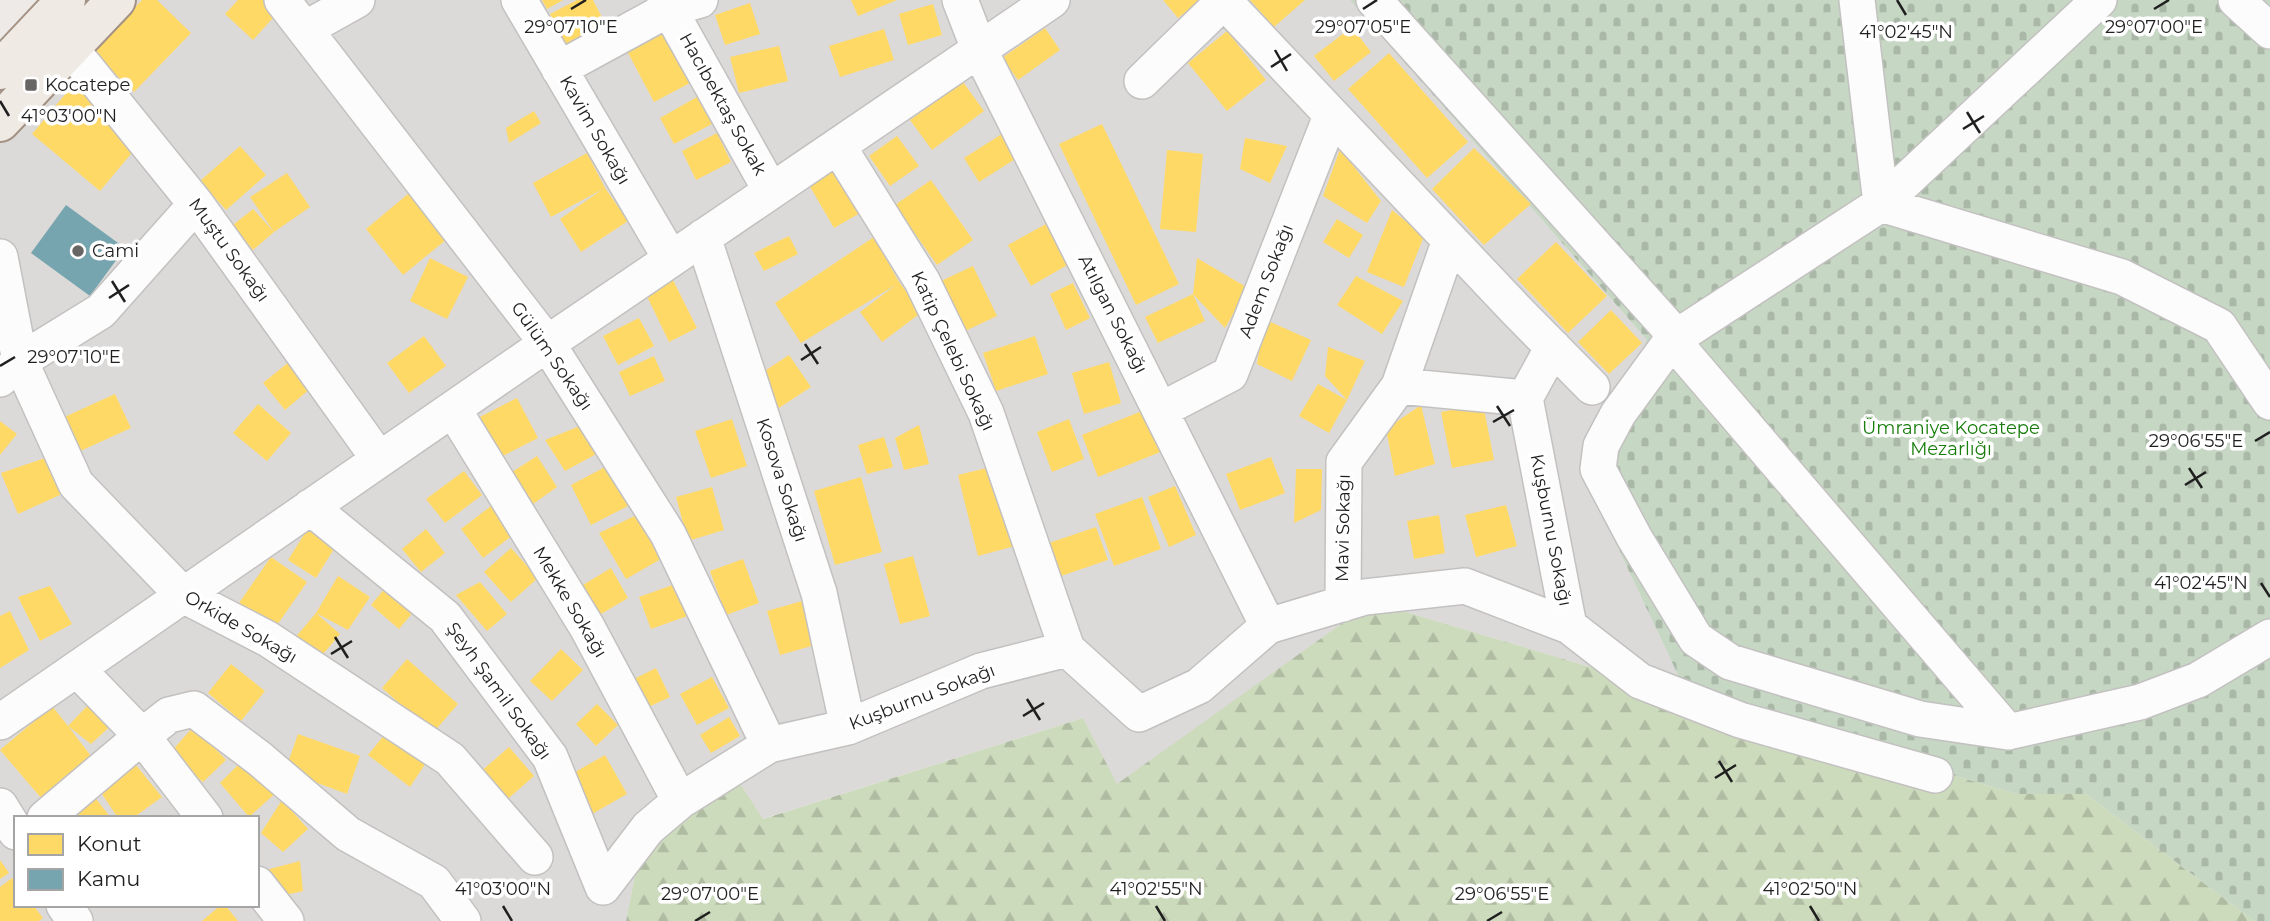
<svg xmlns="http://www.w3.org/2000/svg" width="2270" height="921" viewBox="0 0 2270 921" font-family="Montserrat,sans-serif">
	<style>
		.residential { fill: #dcdad9; fill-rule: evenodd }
		.forest { fill: url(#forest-firs) }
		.cemetery { fill: url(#cemetery-stones) }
		.homes { fill: #ffd966 }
		.public { fill: #76a5af }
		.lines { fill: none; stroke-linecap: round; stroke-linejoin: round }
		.minor-casing { stroke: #c3c1c0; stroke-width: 38 }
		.major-casing { stroke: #a49384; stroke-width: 42 }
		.minor { stroke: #fcfcfc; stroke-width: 35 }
		.major { stroke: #f0eae5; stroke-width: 38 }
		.ticks { fill: none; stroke: #1f1f1f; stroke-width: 2.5 }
		.poi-dot { fill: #676665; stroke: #fff; stroke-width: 2.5 }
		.labels { text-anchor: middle; stroke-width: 7; stroke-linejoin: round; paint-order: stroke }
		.poi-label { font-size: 18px; fill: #1f1f1f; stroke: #fff; text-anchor: start }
		.street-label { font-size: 18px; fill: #1f1f1f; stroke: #fff }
		.park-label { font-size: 18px; fill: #177e0c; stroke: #fff }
		.ticks-label { font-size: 18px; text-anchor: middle; fill: #1f1f1f; stroke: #fff; stroke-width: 7; stroke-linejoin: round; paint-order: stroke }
	</style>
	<defs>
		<pattern id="forest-firs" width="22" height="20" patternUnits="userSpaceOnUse" patternTransform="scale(1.75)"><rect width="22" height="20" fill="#cddbbd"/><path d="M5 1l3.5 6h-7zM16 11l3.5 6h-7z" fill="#b0bca2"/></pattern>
		<pattern id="cemetery-stones" width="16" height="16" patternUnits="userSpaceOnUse" patternTransform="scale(1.75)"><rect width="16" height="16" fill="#c6d7c4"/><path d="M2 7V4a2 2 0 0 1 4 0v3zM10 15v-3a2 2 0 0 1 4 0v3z" fill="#aab8a8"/></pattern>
	</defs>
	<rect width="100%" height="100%" fill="#edeae8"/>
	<!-- residential -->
	<path class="residential" d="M132,0H1350L1647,340L1583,474L1688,696L1372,602L1117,785L1083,718L762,819L733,772L637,865L626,921H0V141ZM16,818H257V905H16Z"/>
	<!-- forest -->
	<path class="forest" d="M1372,602L2017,794H2086L2254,921H626L637,865L732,771L763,819L1083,718L1117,784Z"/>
	<!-- cemetery -->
	<path class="cemetery" d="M1350,0H2270V921H2254L2086,794H2017L1688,696L1583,474L1647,340Z"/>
	<!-- homes -->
	<path class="homes" d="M142,0H157L191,33L134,92L92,52Z
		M238,0H269L280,10L253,40L225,14Z
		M542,0H563L547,9Z
		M577,0H593L608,29L568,50L550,14Z
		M851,0H897L858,16Z
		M1163,0H1201L1178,18Z
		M1250,0H1305L1274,27Z
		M750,3L760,34L725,45L715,15Z
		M933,4L942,35L908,45L899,14Z
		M1352,27L1371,52L1334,81L1314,56Z
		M1045,28L1060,50L1018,80L1002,58Z
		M884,29L894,60L840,77L829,46Z
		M662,30L690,83L654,102L626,49Z
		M1227,31L1266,80L1227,111L1188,63Z
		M779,46L788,81L739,93L730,57Z
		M1389,53L1468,142L1427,178L1348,89Z
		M963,82L984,111L932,150L910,120Z
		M73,85L141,142L100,191L32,134Z
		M697,97L712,124L674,144L660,118Z
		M534,111L541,123L509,143L506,128Z
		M1102,124L1179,284L1136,305L1059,144Z
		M1005,132L1020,156L979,182L964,158Z
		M717,133L731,162L696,180L682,151Z
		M897,136L919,166L890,186L869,156Z
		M1245,138L1287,146L1270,183L1240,169Z
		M240,146L266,175L226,210L200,181Z
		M1474,148L1531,204L1484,245L1432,189Z
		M1340,149L1381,201L1367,223L1323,196Z
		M1167,150L1203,154L1196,232L1160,229Z
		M587,153L605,188L628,221L581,252L560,219L603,189L551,217L533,183Z
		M835,170L860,213L834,228L809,185Z
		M287,173L310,207L274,232L250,197Z
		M931,180L973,240L937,265L895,205Z
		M414,189L452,235L403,275L366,229Z
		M253,209L274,232L253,250L233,225Z
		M1392,210L1424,236L1404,287L1367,272Z
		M1337,219L1363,235L1349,258L1323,242Z
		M1046,224L1069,264L1031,286L1008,245Z
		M789,236L798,254L764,271L754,253Z
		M874,237L899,282L922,312L882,342L860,312L897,284L801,343L775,303Z
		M1556,242L1607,296L1568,333L1517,279Z
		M430,258L468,277L447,319L410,301Z
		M1197,258L1248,288L1225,328L1193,294Z
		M973,266L997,316L963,332L939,282Z
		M671,276L697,328L669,342L644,290Z
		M1356,276L1403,301L1382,334L1337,305Z
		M1073,283L1090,318L1066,330L1050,294Z
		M1193,294L1205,321L1158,343L1145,317Z
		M1611,310L1642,343L1609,374L1578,342Z
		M639,318L654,346L618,365L603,336Z
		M1264,319L1311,340L1292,381L1257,364Z
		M424,336L446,366L409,393L387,363Z
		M1035,336L1048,374L996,391L983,353Z
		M1328,347L1365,361L1347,400L1325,376Z
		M789,355L811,387L779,408L757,376Z
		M654,356L665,381L630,396L619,372Z
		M289,362L311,388L285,410L263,383Z
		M1109,362L1121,403L1084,414L1072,373Z
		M1318,384L1347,400L1329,433L1299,416Z
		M115,394L131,428L76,453L60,419Z
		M517,398L538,438L497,459L476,419Z
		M258,404L291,433L267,461L233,433Z
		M1483,404L1494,460L1452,468L1441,412Z
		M1421,405L1435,464L1395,476L1386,429Z
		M1147,409L1163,451L1098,477L1082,435Z
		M732,419L747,466L711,478L695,431Z
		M1069,419L1084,459L1052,472L1037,432Z
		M0,421L17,434L0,455Z
		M585,424L600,452L565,471L545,440Z
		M919,425L929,464L904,470L895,438Z
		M884,437L893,467L867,474L858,445Z
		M537,456L557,487L533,504L512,472Z
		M48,457L62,494L18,514L1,473Z
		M1271,457L1285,493L1240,510L1226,474Z
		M607,466L628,506L591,525L571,485Z
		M995,466L1015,546L978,556L958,475Z
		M1296,469H1322L1321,510L1294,523Z
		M464,471L482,495L445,523L426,499Z
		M861,477L882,552L835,565L814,491Z
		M1175,486L1196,535L1169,547L1148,497Z
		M712,487L724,530L688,541L676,497Z
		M1142,497L1161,549L1114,566L1095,514Z
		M495,503L517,532L483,558L461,529Z
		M1506,505L1517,546L1476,557L1465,515Z
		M641,513L668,555L626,579L599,533Z
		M1439,515L1445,553L1414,559L1407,521Z
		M312,522L340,539L316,578L288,560Z
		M1096,527L1108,560L1061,576L1049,543Z
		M426,529L445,553L421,572L402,549Z
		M511,548L538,578L511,602L484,572Z
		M913,556L930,616L900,624L884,564Z
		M271,557L307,582L273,631L237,606Z
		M743,559L759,603L726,615L710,571Z
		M611,568L628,598L591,620L573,591Z
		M338,576L370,597L348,630L316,613L340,634L319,659L294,639L316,613Z
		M480,582L507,614L487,631L456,595Z
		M681,582L693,614L651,629L639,597Z
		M50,586L72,624L40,641L18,597Z
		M387,586L415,610L399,629L371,605Z
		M802,601L815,645L780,655L767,611Z
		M10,611L29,650L0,668V616Z
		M561,649L583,670L552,701L530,681Z
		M407,659L458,704L433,733L382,688Z
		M231,664L265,691L241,721L208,693Z
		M656,668L670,697L642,710L628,682Z
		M712,677L729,708L697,725L680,694Z
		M92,701L116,721L91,744L68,726L91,756L42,799L0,750L52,706L68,726Z
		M597,704L618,725L596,746L576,724Z
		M729,717L740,736L711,753L700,735Z
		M194,726L226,760L203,782L169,754Z
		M390,728L429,758L410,787L368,755Z
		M298,734L360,756L347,794L285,771Z
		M509,747L534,776L503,803L478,774Z
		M605,755L627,794L592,814L570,775Z
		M131,759L162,797L133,818H118L98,788Z
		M244,759L278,791L249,817L220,783Z
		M93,795L111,818H65Z
		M282,800L308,829L283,852L261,833Z
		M0,860L9,873L0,879Z
		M300,861L303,891L277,897L266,870Z
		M12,878L16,883V905H33L43,918L39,921H0V887Z
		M221,905H225L238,921H202Z"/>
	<!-- public -->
	<path class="public" d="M66,205L125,248L90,296L31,253Z"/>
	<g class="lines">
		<defs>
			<path id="minor" d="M282,0L547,343L668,534L769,745
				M519,0L671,259
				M700,0L669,9L771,191
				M960,0L979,49L1268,626
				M1223,0L1517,311L1592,387
				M1374,0L1668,327L1672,340L1618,414L1601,446L1598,469L1634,537L1696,639L1730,662L1920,719L2008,732L2140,702L2198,680L2270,637
				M1857,0L1881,204L2122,277L2219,326L2270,402
				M2236,0L2270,31
				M305,29L357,0
				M70,48L196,204L379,459
				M559,69L669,9L665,0
				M1142,81L1224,1
				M838,146L922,281L986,413L1067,649
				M703,237L819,593L848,727
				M1450,240L1399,386L1525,398
				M0,257L20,361L76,484L183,595L268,639L450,759L535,857
				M0,379L20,361L101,311L196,204
				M453,409L587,627L680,801
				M1161,410L1230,374L1331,116
				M310,507L445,617L550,757L603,887
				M1343,604L1344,462L1399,386
				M1569,626L1640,681L1740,720L1935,775
				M77,669L142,736L169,715L194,709L260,759L348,834L434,882L463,921
				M0,722L564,332L1052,0
				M2008,732L1672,340L1881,204L2099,0
				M0,806L16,832
				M45,818L142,736L205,818
				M257,884L286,921
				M603,887L648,828L680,801L769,745L848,727L981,671L1067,649L1139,714L1199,686L1268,626L1365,597L1465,586L1569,626L1525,398L1553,347
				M64,905L75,921"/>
			<path id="major" d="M0,70L66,0
				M0,122L116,0"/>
		</defs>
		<!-- minor casing -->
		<use href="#minor" class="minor-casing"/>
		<!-- major casing -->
		<use href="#major" class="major-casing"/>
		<!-- minor -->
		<use href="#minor" class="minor"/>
		<!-- major -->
		<use href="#major" class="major"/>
	</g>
	<!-- ticks -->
	<path class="ticks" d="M1897,0L1906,15M571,9L586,0M1363,9L1377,0M2154,9L2169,0M1275,50L1287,71M1271,67L1291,54M0,101L9,116M1967,112L1980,133M1963,129L1984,116M112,281L125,302M109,298L129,285M805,344L818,364M801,360L821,347M0,366L15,357M1497,406L1510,426M1493,422L1514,410M2255,441L2270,432M2189,468L2202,488M2185,485L2206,472M2261,583L2270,597M335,637L348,658M331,654L352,641M1027,699L1040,720M1023,716L1044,703M1719,761L1732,782M1715,778L1736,765M503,906L512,921M1156,906L1165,921M1810,906L1819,921M695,921L710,912M1487,921L1502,912"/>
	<!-- markers -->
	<g class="poi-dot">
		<rect x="24" y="78" width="14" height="14" rx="3.5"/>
		<circle cx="78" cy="251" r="7"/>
	</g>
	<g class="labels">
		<!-- poi labels -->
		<g class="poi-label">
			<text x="45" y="91">Kocatepe</text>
			<text x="92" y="257">Cami</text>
		</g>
		<!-- street labels -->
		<g class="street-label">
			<text transform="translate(723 104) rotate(61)" y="6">Hacıbektaş Sokak</text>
			<text transform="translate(595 130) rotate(60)" y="6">Kavim Sokağı</text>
			<text transform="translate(229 250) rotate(54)" y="6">Muştu Sokağı</text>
			<text transform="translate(1266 281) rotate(-69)" y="6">Adem Sokağı</text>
			<text transform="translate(1113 314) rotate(63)" y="6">Atılgan Sokağı</text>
			<text transform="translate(953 351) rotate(65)" y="6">Katip Çelebi Sokağı</text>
			<text transform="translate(552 356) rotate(55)" y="6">Gülüm Sokağı</text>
			<text transform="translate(782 480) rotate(72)" y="6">Kosova Sokağı</text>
			<text transform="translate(1343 528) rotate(-89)" y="6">Mavi Sokağı</text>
			<text transform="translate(1551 530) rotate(79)" y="6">Kuşburnu Sokağı</text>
			<text transform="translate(570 602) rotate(59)" y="6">Mekke Sokağı</text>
			<text transform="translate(241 627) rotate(30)" y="6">Orkide Sokağı</text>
			<text transform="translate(499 691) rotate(54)" y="6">Şeyh Şamil Sokağı</text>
			<text transform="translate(922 697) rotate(-21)" y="6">Kuşburnu Sokağı</text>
		</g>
		<!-- park labels -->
		<g class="park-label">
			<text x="1951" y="434">Ümraniye Kocatepe<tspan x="1951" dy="21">Mezarlığı</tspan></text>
		</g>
	</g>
	<g class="ticks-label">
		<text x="1363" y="33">29°07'05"E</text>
		<text x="571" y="33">29°07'10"E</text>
		<text x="2154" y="33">29°07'00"E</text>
		<text x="1906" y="38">41°02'45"N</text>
		<text x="69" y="122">41°03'00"N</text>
		<text x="74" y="363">29°07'10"E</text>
		<text x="2196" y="447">29°06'55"E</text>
		<text x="2201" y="589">41°02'45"N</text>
		<text x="503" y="895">41°03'00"N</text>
		<text x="1156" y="895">41°02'55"N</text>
		<text x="1810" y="895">41°02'50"N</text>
		<text x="710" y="900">29°07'00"E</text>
		<text x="1502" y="900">29°06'55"E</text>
	</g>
	<!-- legend -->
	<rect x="14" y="816" width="245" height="91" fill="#ffffff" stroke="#a5a5a5" stroke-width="2"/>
	<rect x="28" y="834" width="35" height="21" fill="#ffd966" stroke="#a5a5a5" stroke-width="2"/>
	<text x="77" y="851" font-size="21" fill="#1f1f1f">Konut</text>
	<rect x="28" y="869" width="35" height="21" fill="#76a5af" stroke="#a5a5a5" stroke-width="2"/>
	<text x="77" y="886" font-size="21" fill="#1f1f1f">Kamu</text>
</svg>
